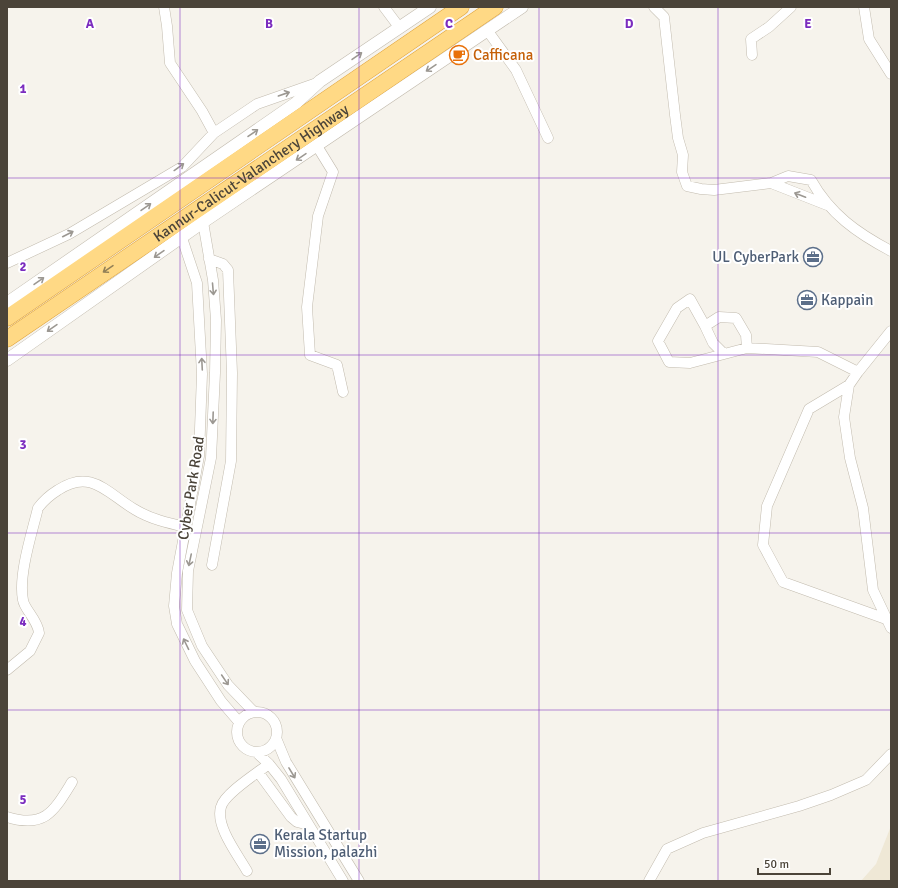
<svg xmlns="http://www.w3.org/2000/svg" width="898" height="888" viewBox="0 0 898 888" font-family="Signika,sans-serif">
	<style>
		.education { fill: #efe8d6 }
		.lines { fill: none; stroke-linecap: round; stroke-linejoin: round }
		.minor-casing { stroke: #c2bbae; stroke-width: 11 }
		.tertiary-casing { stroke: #c2bbae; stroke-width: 13 }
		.trunk-casing { stroke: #e0a43c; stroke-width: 17 }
		.minor { stroke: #fff; stroke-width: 10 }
		.tertiary { stroke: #fff; stroke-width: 12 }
		.trunk { stroke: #ffd985; stroke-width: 16 }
		.oneway { stroke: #9c9892 }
		.oneway2 { stroke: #938057 }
		.grid { fill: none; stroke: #7b2cbf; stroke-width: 1; stroke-opacity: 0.55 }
		.labels { text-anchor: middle; stroke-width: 4; stroke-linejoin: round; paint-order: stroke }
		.food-label { font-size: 15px; fill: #c56008; stroke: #fff; text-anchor: start }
		.street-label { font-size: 15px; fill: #4b4439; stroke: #fff }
		.service-label { font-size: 15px; fill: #4e5e75; stroke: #fff; text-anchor: start }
		.grid-label { font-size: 13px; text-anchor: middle; font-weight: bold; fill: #7b2cbf; stroke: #fff; stroke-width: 4; stroke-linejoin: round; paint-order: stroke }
	</style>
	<rect width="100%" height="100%" fill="#f6f3ec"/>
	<!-- education -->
	<path class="education" d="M891,826V881H861L876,864Z"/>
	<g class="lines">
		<defs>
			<path id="minor" d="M164,7L167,26L170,63L202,111L214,133
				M384,7L399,27
				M654,7L664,17L675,115L678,138L683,155L682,172L687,186L701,189L714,190L771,183L788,176L811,180C830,214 857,233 891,251
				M864,7L869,39L891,74
				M487,30L516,70L548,138
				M752,55L751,39L769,27L791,7
				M317,146L333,172L318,216L307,307L310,355L337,365L343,392
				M771,183L827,205
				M203,222L213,280L216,320L215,373L211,458L188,571L187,610L202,646L228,685L253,711
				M182,238L197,283L202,374L199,456L177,573L174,606L177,624L195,661L221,701L239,722
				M209,259L223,264L228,270L232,373L231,461L212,565
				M7,263L69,234L182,167L214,133L257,104L317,83
				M705,326L690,299L677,308L658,341L669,362L690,363L747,348L818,352L858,372L891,331
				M723,353L713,343L705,326L719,317L736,318L746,335L747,348
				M858,372L849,385L844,417L850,458L863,508L873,590L891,628
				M849,385L809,409L767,506L763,545L783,582L886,619
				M7,670L30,651L39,633C38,620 24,609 23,600C18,575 32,533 38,508C44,500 50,495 58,490C91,468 107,493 134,509C150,519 168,523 186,527
				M237 732a20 20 0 1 1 40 0a20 20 0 1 1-40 0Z
				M276,738L286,762L359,881
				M256,752L269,764L281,779L343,881
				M258,772L291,817L297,822L309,825
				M7,817C45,829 54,811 72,782
				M247,871C238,855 215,826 221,807C224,794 257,773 269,764
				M649,881L667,849L703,833L799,806L831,795L866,780L891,754"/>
			<path id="tertiary" d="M7,303L296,103L320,81L430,7
				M7,360L203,222L522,7"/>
			<g id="trunk">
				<path d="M7,318L461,7"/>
				<path id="s1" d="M7,339L495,7"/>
			</g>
		</defs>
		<!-- minor casing -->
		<use href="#minor" class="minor-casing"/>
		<!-- tertiary casing -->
		<use href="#tertiary" class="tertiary-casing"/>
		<!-- trunk casing -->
		<use href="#trunk" class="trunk-casing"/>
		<!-- minor -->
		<use href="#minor" class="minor"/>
		<!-- tertiary -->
		<use href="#tertiary" class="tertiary"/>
		<!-- trunk -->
		<use href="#trunk" class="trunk"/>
	</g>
	<!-- one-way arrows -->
	<defs><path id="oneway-shaft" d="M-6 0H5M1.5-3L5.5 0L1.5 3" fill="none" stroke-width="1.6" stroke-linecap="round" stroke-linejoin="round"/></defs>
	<g class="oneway">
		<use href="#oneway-shaft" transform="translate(357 56) rotate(-35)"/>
		<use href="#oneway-shaft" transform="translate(431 68) rotate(146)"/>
		<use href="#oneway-shaft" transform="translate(284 94) rotate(-19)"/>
		<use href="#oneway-shaft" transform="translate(253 133) rotate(-35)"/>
		<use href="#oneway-shaft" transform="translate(301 157) rotate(146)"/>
		<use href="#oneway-shaft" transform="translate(179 167) rotate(-36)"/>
		<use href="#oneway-shaft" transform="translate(800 195) rotate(-159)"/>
		<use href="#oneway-shaft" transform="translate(146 207) rotate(-35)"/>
		<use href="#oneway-shaft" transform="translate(68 234) rotate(-27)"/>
		<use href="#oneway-shaft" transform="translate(159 254) rotate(145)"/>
		<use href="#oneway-shaft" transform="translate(39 281) rotate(-35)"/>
		<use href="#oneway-shaft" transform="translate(213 289) rotate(85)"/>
		<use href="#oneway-shaft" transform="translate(52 328) rotate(145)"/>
		<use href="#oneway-shaft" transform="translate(202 364) rotate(-93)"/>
		<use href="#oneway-shaft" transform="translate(213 418) rotate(92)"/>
		<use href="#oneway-shaft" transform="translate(190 560) rotate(102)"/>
		<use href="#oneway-shaft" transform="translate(186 644) rotate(-116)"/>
		<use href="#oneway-shaft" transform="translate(225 680) rotate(56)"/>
		<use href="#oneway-shaft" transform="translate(292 773) rotate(59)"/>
	</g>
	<use class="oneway2" href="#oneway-shaft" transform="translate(108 269) rotate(146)"/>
	<!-- grid -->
	<path class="grid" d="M180,7V881M359,7V881M539,7V881M718,7V881M7,178H891M7,355H891M7,533H891M7,710H891"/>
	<!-- icons -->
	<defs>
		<symbol id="cafe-ring" viewBox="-11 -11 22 22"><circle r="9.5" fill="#fff" stroke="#e8710a" stroke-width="1.5"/><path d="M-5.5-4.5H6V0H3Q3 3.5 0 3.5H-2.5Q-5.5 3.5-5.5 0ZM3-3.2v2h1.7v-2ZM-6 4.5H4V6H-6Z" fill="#e8710a"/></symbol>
		<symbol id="office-ring" viewBox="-11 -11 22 22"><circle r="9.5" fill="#fff" stroke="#5c6f8a" stroke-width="1.5"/><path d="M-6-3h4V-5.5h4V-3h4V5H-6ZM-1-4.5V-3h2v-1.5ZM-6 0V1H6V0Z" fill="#5c6f8a"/></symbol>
	</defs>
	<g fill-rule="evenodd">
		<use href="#cafe-ring" x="448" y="44" width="22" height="22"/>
		<use href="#office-ring" x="802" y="246" width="22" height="22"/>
		<use href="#office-ring" x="796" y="289" width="22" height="22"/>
		<use href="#office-ring" x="249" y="833" width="22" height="22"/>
	</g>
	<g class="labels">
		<!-- food labels -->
		<g class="food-label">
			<text x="473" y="60">Cafficana</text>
		</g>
		<!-- street labels -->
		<g class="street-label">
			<text dy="5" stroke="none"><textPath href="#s1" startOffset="295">Kannur-Calicut-Valanchery Highway</textPath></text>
			<text transform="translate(191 488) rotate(-81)" y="5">Cyber Park Road</text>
		</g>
		<!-- service labels -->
		<g class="service-label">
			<text x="799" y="262" text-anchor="end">UL CyberPark</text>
			<text x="821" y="305">Kappain</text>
			<text x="274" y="840">Kerala Startup<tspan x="274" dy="17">Mission, palazhi</tspan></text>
		</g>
	</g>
	<g class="grid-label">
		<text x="90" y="28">A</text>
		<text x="269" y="28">B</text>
		<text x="449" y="28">C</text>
		<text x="629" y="28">D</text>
		<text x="808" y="28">E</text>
		<text x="23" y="93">1</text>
		<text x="23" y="271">2</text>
		<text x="23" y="449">3</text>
		<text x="23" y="626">4</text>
		<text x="23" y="804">5</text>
	</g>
	<!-- border -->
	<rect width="898" height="888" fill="none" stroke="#4b4439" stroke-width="16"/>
	<!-- scale -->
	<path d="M758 868v6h72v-6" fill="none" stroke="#4b4439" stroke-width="2"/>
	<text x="764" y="868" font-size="12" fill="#4b4439" stroke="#ffffff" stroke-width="3" paint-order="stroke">50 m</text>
</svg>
